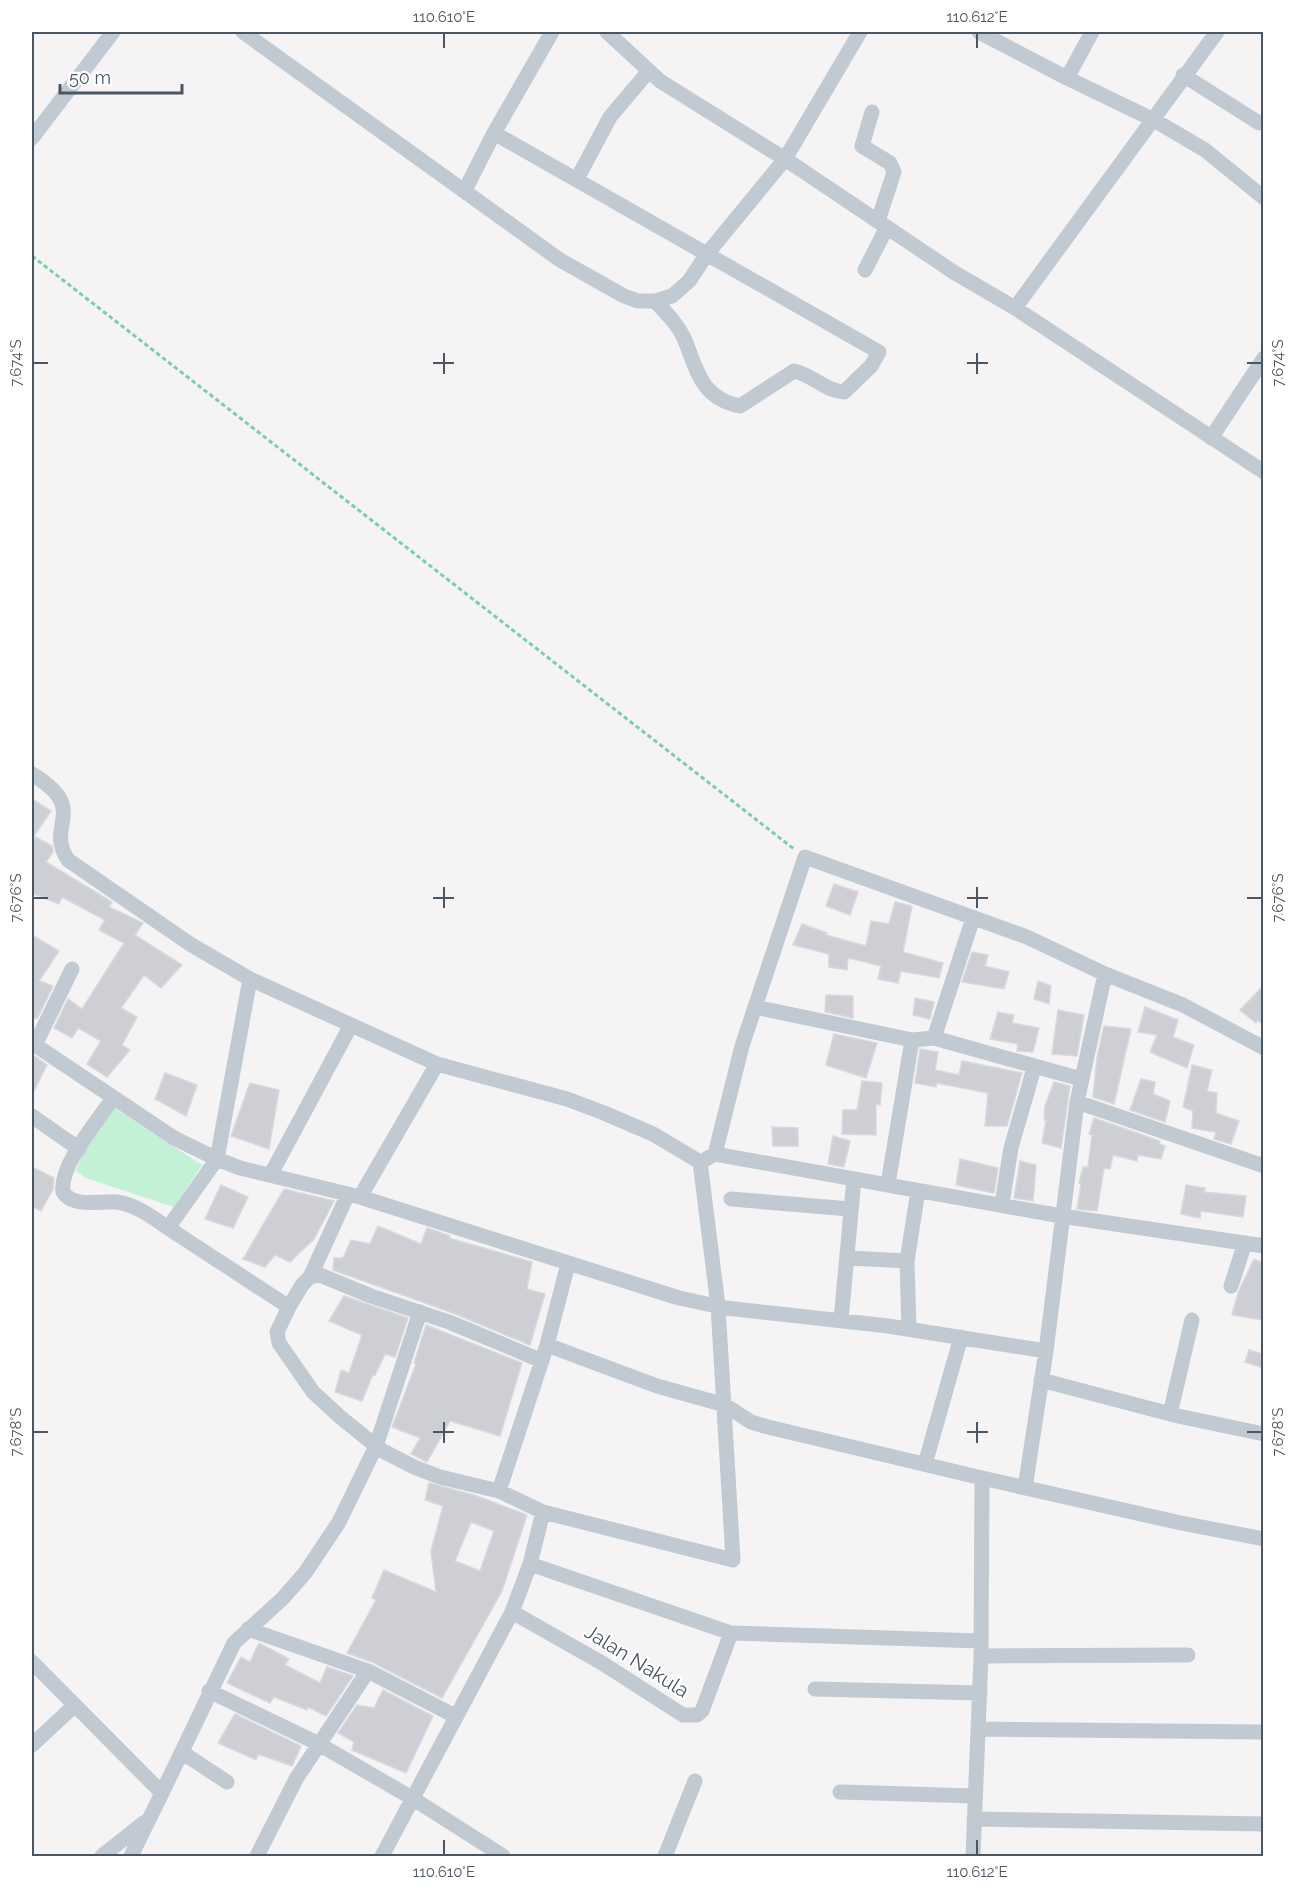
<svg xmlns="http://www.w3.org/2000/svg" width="1295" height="1888" viewBox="0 0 1295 1888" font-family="Raleway,sans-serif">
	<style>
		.green { fill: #c3f1d5 }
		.building { fill: #cdcfd5; stroke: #d7d9de; stroke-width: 1.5; fill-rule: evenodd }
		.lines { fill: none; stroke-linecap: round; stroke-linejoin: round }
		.path { stroke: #7ad0a6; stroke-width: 3; stroke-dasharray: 4.5 3; stroke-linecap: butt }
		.minor { stroke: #c1cad2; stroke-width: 15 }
		.ticks { fill: none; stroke: #4a5661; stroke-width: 2 }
		.labels { text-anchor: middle; stroke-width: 4.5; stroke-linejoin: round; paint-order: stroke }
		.street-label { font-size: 20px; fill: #4a5661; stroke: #fff }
		.neatline { fill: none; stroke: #4a5661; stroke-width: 2 }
		.ticks-label { font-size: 15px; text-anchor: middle; fill: #4a5661 }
	</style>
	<rect width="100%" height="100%" fill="#f5f3f3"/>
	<!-- green -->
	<path class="green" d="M113,1107L202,1165L174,1207L86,1178L76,1171L87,1141Z"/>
	<!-- building -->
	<path class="building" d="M32,799L51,811L32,839Z
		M35,837L52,846L53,852L46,862L112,902L109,907L143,923L135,935L182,965L161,988L144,975L121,1008L137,1017L122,1045L130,1050L107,1077L87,1064L101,1041L78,1028L72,1038L54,1028L68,999L82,1009L124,943L99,930L105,920L62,897L59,904L32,893V845Z
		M834,884L858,892L850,915L826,906Z
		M895,902L912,906L903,952L943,963L939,978L901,971L898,983L878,979L881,966L848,958L847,970L829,967V954L793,945L802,924L827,933L826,935L866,946L871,921L889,924Z
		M32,935L59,951L39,981L53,986L37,1019L32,1017Z
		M972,952L988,955L985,966L1009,972L1004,989L962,982Z
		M1038,981L1051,986L1049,1004L1034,999Z
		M1263,986V1024L1258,1020L1256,1023L1240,1010Z
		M826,995L853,996V1018L825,1012Z
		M915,998L934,1002L930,1019L913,1015Z
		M1145,1007L1178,1020L1173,1037L1194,1045L1187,1068L1150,1052L1157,1035L1138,1032Z
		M1058,1010L1084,1015L1077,1056L1052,1054Z
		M998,1012L1014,1015L1012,1023L1039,1028L1033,1052L1017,1051L1018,1044L990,1039Z
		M1104,1026L1131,1029L1114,1104L1093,1097L1097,1057Z
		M834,1034L877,1043L866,1078L826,1065Z
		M920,1049L938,1052L935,1070L959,1075L962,1061L1022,1073L1007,1126H985L988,1093L937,1083L936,1087L915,1083Z
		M32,1054L47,1065L32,1095Z
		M1192,1065L1212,1070L1207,1091L1217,1093L1216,1113L1239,1121L1231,1144L1214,1139L1216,1132L1192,1128L1193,1111L1183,1107Z
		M165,1073L197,1085L186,1116L155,1099Z
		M1141,1079L1155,1082L1153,1094L1170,1101L1165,1122L1130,1110Z
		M862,1081L882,1083L880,1105L876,1104V1135L842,1134L843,1110H857Z
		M1054,1082L1070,1086L1061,1148L1042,1143L1046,1120H1044L1045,1106Z
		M250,1083L279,1090L269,1149L231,1136Z
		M1094,1118L1160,1141L1159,1144L1165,1146L1161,1159L1138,1155L1137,1161L1113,1155L1110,1169L1104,1168L1097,1211L1077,1209L1081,1184L1079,1183L1083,1167H1088L1092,1135L1089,1134Z
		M772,1127L798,1128V1146H773Z
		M833,1136L850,1141L844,1167L828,1164Z
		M960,1159L998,1168L994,1193L956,1185Z
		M1020,1161L1036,1165L1033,1201L1014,1198Z
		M32,1167L54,1178L53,1189L41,1211L32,1206Z
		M221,1185L248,1197L233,1228L205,1219Z
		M1186,1185L1205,1188L1204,1192L1246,1196L1243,1217L1201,1211L1200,1218L1181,1214Z
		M284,1189L334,1201L314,1239L290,1262L275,1255L265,1267L243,1259Z
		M378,1226L421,1244L427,1228L450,1236L449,1238L532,1262L527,1289L545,1294L530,1345L453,1313L333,1270L334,1258H343L351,1240L370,1244Z
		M1254,1259L1263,1263V1320L1232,1315L1238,1293Z
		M344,1296L408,1318L395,1357L385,1354L375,1375L373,1374L362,1401L335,1392L341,1370L349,1373L362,1335L329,1321Z
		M426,1325L522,1363L500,1436L450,1421L427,1462L411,1454L420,1438L392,1427L416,1364L414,1363Z
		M1249,1350L1263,1354V1368L1245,1362Z
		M429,1483L477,1496L527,1515L502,1591L442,1698L372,1662L347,1653L376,1600L372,1598L384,1570L436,1592L431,1551L443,1506L425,1500ZM471,1522L494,1531L480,1571L455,1561Z
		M259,1643L289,1659L285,1665L320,1683L327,1667L353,1676L326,1716L308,1707L307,1710L274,1697L270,1703L227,1683L241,1657L250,1662Z
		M383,1690L433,1716L406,1773L352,1750L354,1742L338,1733L357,1705L374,1708Z
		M235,1714L301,1746L292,1766L258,1754L256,1760L218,1743Z"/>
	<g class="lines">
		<!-- path -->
		<path class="path" d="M32,256L794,849"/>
		<!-- minor -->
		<path class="minor" d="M243,32L560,260L624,296L638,301H655L672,296L689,281L707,254L785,159L860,32
			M607,32L660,81L785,159L955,273L1015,308L1264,472
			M979,32L1067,78L1154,120L1205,150L1264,198
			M1183,75L1259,123
			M1067,78L1092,32
			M872,112L862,146L890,163L894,172L878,221
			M494,133L879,352L871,366L844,392C825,391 813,375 794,371L740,406C700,398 697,369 684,338C677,323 666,313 655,301
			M32,138L113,32
			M577,179L610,117L648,72
			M465,190L494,133L552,32
			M865,270L887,227
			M1015,308L1217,32
			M1211,438L1264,358
			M32,774C91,810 44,824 68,860L190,944L250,979L437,1064L567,1099L604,1113L653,1134L700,1162
			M250,979L217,1159L168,1228L289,1307L277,1332L279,1343L313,1392L339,1416L381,1450L414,1467L440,1477L499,1491
			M755,1007L912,1040L934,1038L1081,1079
			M934,1038L973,918
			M32,1043L174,1138L217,1159L240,1168L360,1197L679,1298L726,1308L888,1326L1046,1351
			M35,1045L72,969
			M113,1098C98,1121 59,1165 63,1192C74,1209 101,1200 117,1202C137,1205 152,1217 168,1228
			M1077,1102L1264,1166
			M32,1116L79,1149
			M715,1154L742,1046L805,857L1027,937L1105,974L1183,1005L1264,1048
			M706,1159L715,1154L1061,1216L1264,1246
			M271,1174L351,1025
			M888,1184L912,1040
			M360,1197L437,1064
			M731,1199L850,1209
			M1002,1204L1011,1148L1034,1068
			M849,1258L907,1261
			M310,1277L348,1194
			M1231,1286L1245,1243
			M289,1307L302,1285L310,1277L320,1275L371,1296L449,1322L540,1360
			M841,1320L854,1179
			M909,1329L907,1261L918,1191
			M547,1345L657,1386L725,1405L751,1422L768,1427L982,1478L1181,1523L1264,1539
			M1041,1380L1178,1416L1264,1434
			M1170,1414L1192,1320
			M925,1464L961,1337
			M1025,1488L1046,1351L1077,1102L1105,974
			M543,1512L733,1560L718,1306L700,1162
			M512,1612L602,1663L683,1715H697L702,1711L731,1633L530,1564
			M248,1629L368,1671L455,1716
			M731,1633L981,1641
			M981,1656L1188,1655
			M32,1662L162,1793L234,1643L283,1598L305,1573L339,1522L376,1446L420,1312
			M815,1689L980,1693
			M209,1691L317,1743L412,1798L503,1856
			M978,1729L1264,1732
			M32,1745L75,1705
			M183,1753L227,1782
			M840,1792L975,1796
			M974,1819L1264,1824
			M102,1856L145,1822
			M131,1856L162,1793
			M257,1856L296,1779L368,1671
			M382,1856L512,1612L530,1564L543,1512L499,1491L547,1345L568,1264
			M665,1856L695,1781
			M973,1856L981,1656L982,1478"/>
	</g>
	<!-- ticks -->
	<path class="ticks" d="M444,33V48M977,33V48M444,353V374M977,353V374M33,363H48M433,363H454M967,363H988M1247,363H1262M444,887V908M977,887V908M33,898H48M433,898H454M967,898H988M1247,898H1262M444,1422V1443M977,1422V1443M33,1432H48M433,1432H454M967,1432H988M1247,1432H1262M444,1840V1855M977,1840V1855"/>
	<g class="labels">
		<!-- street labels -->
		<g class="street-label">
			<text transform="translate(637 1661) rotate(32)" y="7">Jalan Nakula</text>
		</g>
	</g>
	<!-- border -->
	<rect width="1295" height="1888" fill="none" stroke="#ffffff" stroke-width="66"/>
	<!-- scale -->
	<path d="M60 84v9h122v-9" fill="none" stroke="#4a5661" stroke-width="3"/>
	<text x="69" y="84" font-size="18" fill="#4a5661" stroke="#ffffff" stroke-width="4.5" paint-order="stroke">50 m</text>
	<rect x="33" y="33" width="1229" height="1822" class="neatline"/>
	<g class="ticks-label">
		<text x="444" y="22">110.610°E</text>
		<text x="977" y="22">110.612°E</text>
		<text transform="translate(16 363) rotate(-90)" y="5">7.674°S</text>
		<text transform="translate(1278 363) rotate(-90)" y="5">7.674°S</text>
		<text transform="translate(16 898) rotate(-90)" y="5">7.676°S</text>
		<text transform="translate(1278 898) rotate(-90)" y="5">7.676°S</text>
		<text transform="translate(16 1432) rotate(-90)" y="5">7.678°S</text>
		<text transform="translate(1278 1432) rotate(-90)" y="5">7.678°S</text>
		<text x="444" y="1877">110.610°E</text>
		<text x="977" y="1877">110.612°E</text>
	</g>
</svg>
